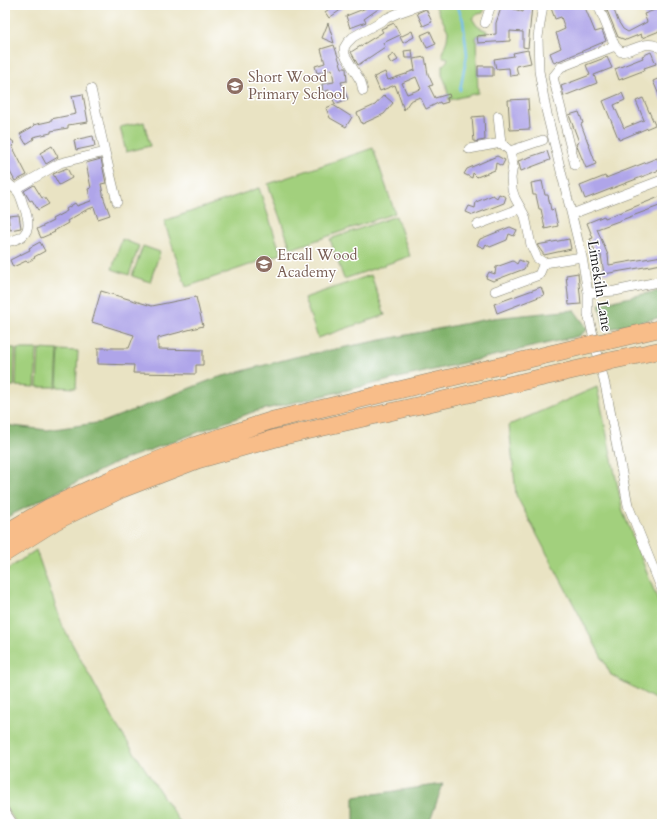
<svg xmlns="http://www.w3.org/2000/svg" width="667" height="829" viewBox="0 0 667 829" font-family="Cardo,serif">
	<style>
		.green { fill: #a2d07d; stroke: #5f764c }
		.forest { fill: #81b26c; stroke: #4e6744 }
		.lines { fill: none; stroke-linecap: round; stroke-linejoin: round }
		.stream { stroke: #72beec; stroke-width: 2.5 }
		.building { fill: #afa5e9; fill-rule: evenodd }
		.minor-casing { stroke: #828070; stroke-width: 10 }
		.motorway-casing { stroke: #828070; stroke-width: 18 }
		.minor { stroke: #fff; stroke-width: 9 }
		.motorway { stroke: #f8bd89; stroke-width: 17 }
		.motorway-bridge-casing { stroke: #828070; stroke-width: 18; stroke-linecap: butt }
		.motorway-bridge { stroke: #f8bd89; stroke-width: 17 }
		.labels { text-anchor: middle; stroke-width: 3; stroke-linejoin: round; paint-order: stroke }
		.education-label { font-size: 15px; fill: #785e54; stroke: #fff; text-anchor: start }
		.street-label { font-size: 15px; fill: #1c1c1c; stroke: #fff }
	</style>
	<rect width="100%" height="100%" fill="#fff"/>
	<filter id="ink" filterUnits="userSpaceOnUse"><feTurbulence type="fractalNoise" baseFrequency=".025" numOctaves="2"/><feDisplacementMap in="SourceGraphic" scale="8" xChannelSelector="R" yChannelSelector="G"/><feConvolveMatrix kernelMatrix="1 2 1 2 8 2 1 2 1" color-interpolation-filters="sRGB"/></filter>
	<filter id="wash" filterUnits="userSpaceOnUse"><feTurbulence type="fractalNoise" baseFrequency=".012" numOctaves="4" result="noise"/><feDisplacementMap in="SourceGraphic" scale="16" xChannelSelector="R" yChannelSelector="G"/><feGaussianBlur stdDeviation="0.9" result="paint"/><feColorMatrix in="noise" values="0 0 0 0 0 0 0 0 0 0 0 0 0 0 0 0 0 1.4 0 .05"/><feComposite in="paint" operator="in"/></filter>
	<g filter="url(#wash)">
		<rect width="100%" height="100%" fill="#e9e3c3"/>
		<!-- green -->
		<path class="green" d="M435,5H486L483,13L478,14L472,18L477,26L487,31V33L476,36L478,93L449,100L446,84L442,75V66L447,61L448,58L443,57L442,53L447,40L448,31Z
			M144,122L150,146L126,152L120,127Z
			M373,148L395,213L291,249L268,184Z
			M259,188L281,254L186,287L164,221Z
			M396,216L410,256L344,279L330,239Z
			M122,239L139,246L129,275L112,269Z
			M143,246L160,252L150,282L132,276Z
			M371,275L385,315L318,338L304,298Z
			M5,348H15L14,386H5Z
			M17,349H37L35,387L16,386Z
			M39,349L58,350L56,387H37Z
			M59,350L78,351L76,388L57,387Z
			M597,387L623,512L662,611V703L611,675L516,495L509,425Z
			M36,550L63,627L117,726L181,824H17L5,806V571Z"/>
		<!-- forest -->
		<path class="forest" d="M662,290V317L605,330L599,304Z
			M574,310L588,329L579,336L253,412L115,463L5,518V425L47,430L103,422L216,378L295,357L493,318Z
			M443,784L429,824H354V797Z"/>
		<g class="lines">
			<!-- stream -->
			<path class="stream" d="M457,5L463,20L467,55L460,90"/>
		</g>
		<g id="blocks">
			<!-- building -->
			<path class="building" d="M335,5H339L342,9L329,18L325,12Z
				M364,5H384L364,19L366,22L350,28L346,16L366,8Z
				M502,5L523,12L524,5L532,6L528,48L523,47V32L510,31V41L478,43L477,36L496,34V23Z
				M557,5H584L595,32L602,30L606,41L554,63L550,53L561,48L556,33L565,29L561,17L555,19L551,8Z
				M607,5H616L614,10L618,21L623,29L628,32L647,22L644,14L660,8L662,12V30L642,38L641,34L626,40L618,37L606,8Z
				M426,9L432,22L423,26L417,13Z
				M328,23L334,43L322,38Z
				M394,23L400,35L383,43L385,47L358,65L351,52L383,32L381,29Z
				M412,31L414,37L403,43L400,37Z
				M430,31L436,44L427,48L421,35Z
				M334,45L342,68H346L347,81L341,82L348,99L335,104L329,90L323,92L322,84L334,82L332,69L317,73L315,66L325,63L321,49Z
				M412,50L413,58H405L404,51Z
				M528,50L531,63L516,66L518,75L510,76L509,68L496,69L494,59L514,56L513,53Z
				M651,52L656,64L644,68L645,70L619,80L615,69L643,58L642,56Z
				M394,54L398,60L391,64L388,58Z
				M425,57L428,74L433,85L429,86L435,98L449,94L450,97L447,98L448,102L441,104L440,102L426,109L420,97L410,101L404,110L395,85L380,91L374,77L385,72L388,80L406,74L407,75V73L415,70L413,59ZM416,77L421,89L407,94L402,83Z
				M607,57L612,68L594,75L597,83L564,96L561,86L590,75L586,65Z
				M478,66H493V76H478Z
				M662,77V102L653,81Z
				M622,93L625,100L614,105L624,128L644,120L636,101L643,98L655,125L619,140L603,101Z
				M83,94L88,122L68,125V128L51,131V133L33,137L34,139L26,144L20,134L34,126L33,125L51,121V119L76,114L72,96Z
				M384,95L393,103L384,114L362,124L357,113L375,105Z
				M528,99L530,129L510,130L508,100Z
				M333,105L352,117L346,127L330,118L326,108Z
				M579,112L583,123L581,124L596,164L586,168L576,144L579,142L569,115Z
				M484,116L485,140L474,142L472,117Z
				M5,135L15,143L12,146L27,175L15,181L5,163Z
				M93,136L95,146L76,150L74,140Z
				M52,146L58,157L46,164L40,153Z
				M547,151L550,160L521,171L518,161Z
				M497,156L505,160L502,166L496,163L495,170L477,177L473,173L472,178L464,174L467,169Z
				M657,158L659,163L662,162V169L585,199L580,186L605,176L606,178Z
				M101,159L106,183L101,184L104,199L110,215L98,219L94,207L86,210L67,221L68,223L54,231L55,232L41,238L37,229L53,221L52,219L67,211L66,209L75,203L77,206L91,201L88,189L91,188L86,163Z
				M67,168L72,178L59,185L53,174Z
				M542,181L545,195H548L551,210L554,209L558,226L545,229L541,209H539L536,195H533L531,183Z
				M34,185L42,198L44,197L49,204L38,210L32,200L30,201L24,191Z
				M499,194L506,197L504,203L473,215L466,212L469,206L475,208L476,202L493,195L497,198Z
				M662,196V205L597,229L608,255L609,265L662,256V264L604,274L601,255L597,257L590,239L593,238L587,223L604,216L605,218L629,209Z
				M19,215L21,228L10,230L8,216Z
				M510,227L517,230L514,236L509,234L507,240L490,247L486,244L484,248L477,245L480,239Z
				M569,239L571,249L544,255L537,245Z
				M40,242L45,251L34,257L35,258L27,262L26,261L13,267L10,260L30,250L29,248Z
				M519,260L527,263L524,269L493,281L486,278L489,272L495,274L496,267L513,261L517,264Z
				M578,273L581,304L569,305L566,275Z
				M541,287L544,295L497,313L494,304Z
				M101,291L152,306L196,297L203,326L158,338V349L203,350V365H196V374L133,373L134,365L98,364V348H129L134,335L92,322Z"/>
		</g>
	</g>
	<g filter="url(#ink)">
		<use href="#blocks" fill-opacity="0" stroke="#828070" stroke-width="1"/>
		<g class="lines">
			<defs>
				<path id="minor" d="M543,5L538,37L539,71L546,110L582,257L588,293V314L606,389L628,505L662,590
					M598,5L615,46L621,52C637,50 647,38 662,49
					M485,23L491,5
					M363,91L361,82L345,55L344,48L347,43L353,37L387,18L398,13L421,5
					M498,116L501,143L510,151L513,165L511,178L512,189L515,198L525,216L531,245L537,258L544,263L582,257
					M469,149L501,143
					M510,151L543,140
					M105,152L117,202
					M575,165L553,77L561,67L615,46
					M5,179C8,185 14,187 18,192C21,196 22,202 24,207C32,227 29,239 5,242
					M15,189L60,163L105,152L91,89
					M572,214L662,180
					M477,225L521,208
					M495,291L539,275L544,263
					M588,293L615,291L662,281
					M5,812L13,824"/>
				<path id="motorway" d="M607,341L662,328
					M610,361L662,350
					M5,533L48,508L114,478L193,446L273,420L592,344
					M5,553L56,521L122,489L197,460L280,437L596,365"/>
			</defs>
			<!-- minor casing -->
			<use href="#minor" class="minor-casing"/>
			<!-- motorway casing -->
			<use href="#motorway" class="motorway-casing"/>
			<!-- minor -->
			<use href="#minor" class="minor"/>
			<!-- motorway -->
			<use href="#motorway" class="motorway"/>
			<defs>
				<path id="motorway-bridge" d="M592,344L607,341
					M596,365L610,361"/>
			</defs>
			<!-- motorway-bridge casing -->
			<use href="#motorway-bridge" class="motorway-bridge-casing"/>
			<!-- motorway-bridge -->
			<use href="#motorway-bridge" class="motorway-bridge"/>
		</g>
	</g>
	<!-- icons -->
	<defs>
		<symbol id="school-disc" viewBox="-11 -11 22 22"><circle r="9.5" fill="#8d6e63" stroke="#fff"/><path d="M0-5L7-2L0 1L-7-2ZM-4 1L0 2.5L4 1V4Q0 6-4 4Z" fill="#fff"/></symbol>
	</defs>
	<g fill-rule="evenodd">
		<use href="#school-disc" x="225" y="76" width="20" height="20"/>
		<use href="#school-disc" x="254" y="254" width="20" height="20"/>
	</g>
	<g class="labels">
		<!-- education labels -->
		<g class="education-label">
			<text x="248" y="82">Short Wood<tspan x="248" dy="17">Primary School</tspan></text>
			<text x="277" y="260">Ercall Wood<tspan x="277" dy="17">Academy</tspan></text>
		</g>
		<!-- street labels -->
		<g class="street-label">
			<text transform="translate(600 286) rotate(81)" y="5">Limekiln Lane</text>
		</g>
	</g>
	<!-- margin -->
	<rect width="667" height="829" fill="none" stroke="#fff" stroke-width="20"/>
</svg>
